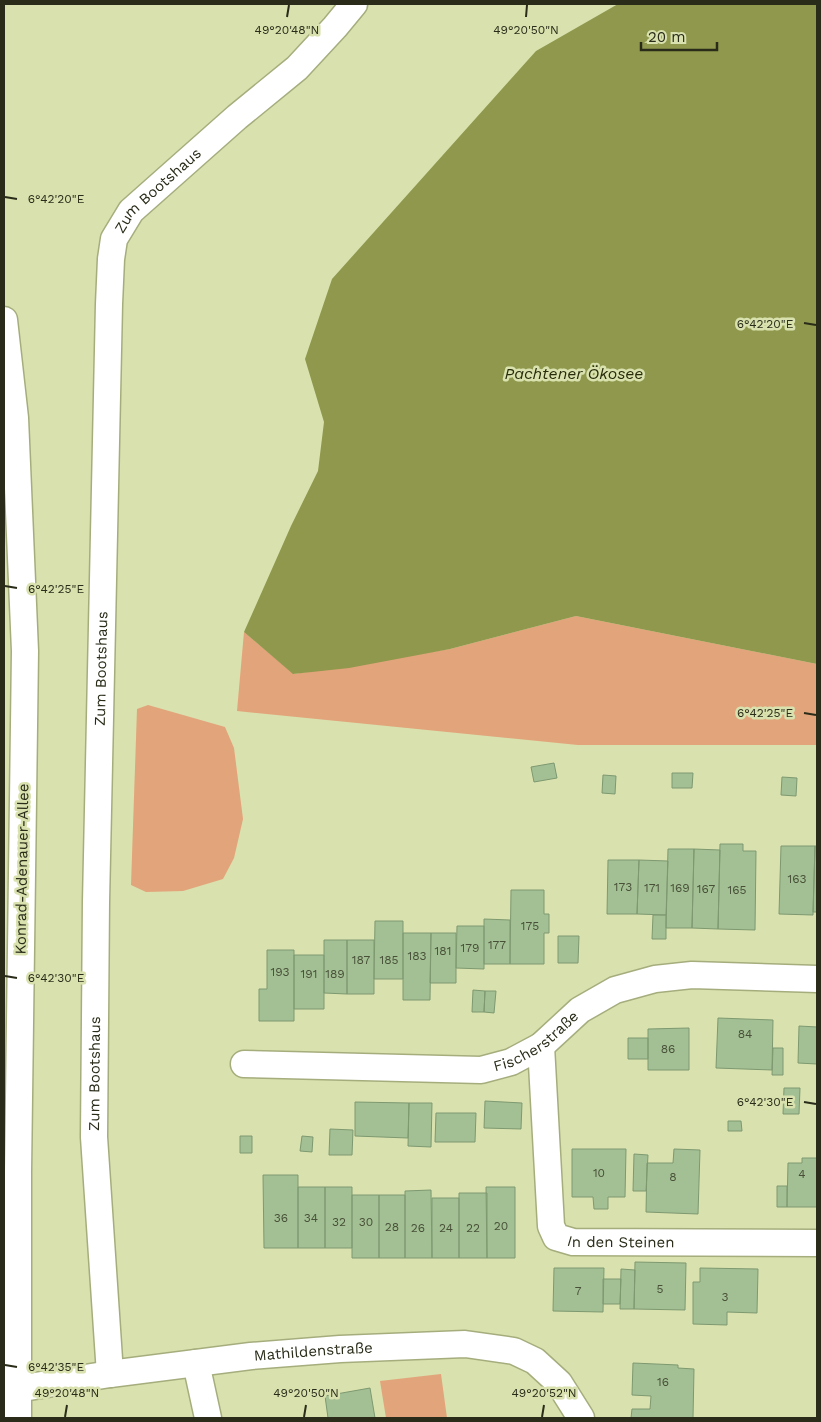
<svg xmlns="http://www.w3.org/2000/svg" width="821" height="1422" viewBox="0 0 821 1422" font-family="'Work Sans',sans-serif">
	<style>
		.green { fill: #e2a47a }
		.water { fill: #8f984d }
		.building { fill: #a3bf94; stroke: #7e9970 }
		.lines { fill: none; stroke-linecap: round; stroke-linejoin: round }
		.minor-casing { stroke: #a6ad7d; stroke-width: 29 }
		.minor { stroke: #fff; stroke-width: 26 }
		.ticks { fill: none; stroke: #2a2c19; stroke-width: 2 }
		.labels { text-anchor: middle; stroke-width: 5; stroke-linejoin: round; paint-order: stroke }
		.number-label { font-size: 12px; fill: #485138 }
		.street-label { font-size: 15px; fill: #2a2c19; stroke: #d9e1ae }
		.water-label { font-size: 16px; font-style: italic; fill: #292c0a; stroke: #d9e1ae }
		.ticks-label { font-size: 12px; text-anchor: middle; fill: #2a2c19; stroke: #d9e1ae; stroke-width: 5; stroke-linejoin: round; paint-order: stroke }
	</style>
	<rect width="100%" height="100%" fill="#d9e1ae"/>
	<!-- green -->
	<path class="green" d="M576,616L817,664V745H578L237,711L244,632L294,674L450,649Z
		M148,705L225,727L234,748L243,819L234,858L223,879L183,891L146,892L131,885L137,709Z
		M441,1374L447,1418H386L380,1381Z"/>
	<!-- water -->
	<path class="water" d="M618,4H817V664L576,616L450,649L349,668L293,674L244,632L291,526L318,471L324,422L305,359L332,279L536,51Z"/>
	<!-- building -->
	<path class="building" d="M554,763L557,778L534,782L531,767Z
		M672,773H693L692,788H672Z
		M603,775L616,776L615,794L602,793Z
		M782,777L797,778L796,796L781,795Z
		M720,844H743V851H756L755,930L718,929Z
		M781,846H815L813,915L779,914Z
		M815,846H817V912H813Z
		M668,849H694L692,928H666Z
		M694,849L720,850L718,929L692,928Z
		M608,860H639L637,914H607Z
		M639,860L668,861L666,915L637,914Z
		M511,890H544V914H549V933H544V964H510Z
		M653,915H666V939H652Z
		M484,919L510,920V964H484Z
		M375,921H403V979H374Z
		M457,926H484V969L456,968Z
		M403,933H431L430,1000H403Z
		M431,933H456V983H430Z
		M558,936H579L578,963H558Z
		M324,940H347V994L324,993Z
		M347,940H374V994H347Z
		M267,950H294V1021H259V989H267Z
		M294,955H324V1009H294Z
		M473,990L485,991L484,1012H472Z
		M485,991H496L494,1013L484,1012Z
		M718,1018L773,1020L772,1070L716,1068Z
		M799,1026L817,1027V1064L798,1063Z
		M689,1028V1070H648V1029Z
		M628,1038H648V1059H628Z
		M773,1048H783V1075H772Z
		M784,1088H800L799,1114H783Z
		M485,1101L522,1103L521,1129L484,1128Z
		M355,1102L409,1103L408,1138L355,1136Z
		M409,1103H432L431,1147L408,1146Z
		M436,1113H476L475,1142H435Z
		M728,1121H741L742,1131H728Z
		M330,1129L353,1130L352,1155H329Z
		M240,1136H252V1153H240Z
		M302,1136L313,1137L312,1152L300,1151Z
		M572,1149H626L625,1197H608V1209H594L593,1197H572Z
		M674,1149L700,1150L698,1214L646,1212L647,1163H673Z
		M634,1154L648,1155L646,1191H633Z
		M802,1158H817V1207H787L788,1163H802Z
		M263,1175H298V1248H264Z
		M777,1186H787V1207H777Z
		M298,1187H325V1248H298Z
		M325,1187H352V1248H325Z
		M486,1187H515V1258H487Z
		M431,1190L432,1258H405V1191Z
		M459,1193H487V1258H459Z
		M352,1195H379V1258H352Z
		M379,1195H405V1258H379Z
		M432,1198H459V1258H432Z
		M635,1262L686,1263L685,1310L634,1309Z
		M554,1268H604L603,1312L553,1311Z
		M700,1268L758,1269L757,1313L727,1312V1325L693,1324V1282H700Z
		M621,1269L635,1270L634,1309H620Z
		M603,1279H621L620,1304H603Z
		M633,1363L678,1365V1368L694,1369L693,1418H631L632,1409H650L651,1396L632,1395Z
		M370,1388L375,1418H328L325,1396Z"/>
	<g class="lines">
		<defs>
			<g id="minor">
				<path d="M4,320L15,418L25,651L18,1172V1418"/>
				<path id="s1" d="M541,1046L551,1226L556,1237L573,1242L817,1243"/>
				<path id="s2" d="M244,1064L481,1070L511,1062L541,1046L580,1010L615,990L655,979L692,975L817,979"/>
				<path d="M196,1363L208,1418"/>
				<path id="s3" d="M110,1374L94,1137L96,902L109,304L111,259L114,239L131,211L237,117L297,68L335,27L354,4"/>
				<path id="s4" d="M4,1391L110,1374L251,1356L340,1349L465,1344L514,1351L535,1361L559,1383L581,1418"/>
			</g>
		</defs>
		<!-- minor casing -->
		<use href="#minor" class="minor-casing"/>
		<!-- minor -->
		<use href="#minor" class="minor"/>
	</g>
	<!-- ticks -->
	<path class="ticks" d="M287,17L289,5M526,17L527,5M5,197L17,199M804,323L816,325M5,586L17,588M804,713L816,715M5,976L17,978M804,1102L816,1104M5,1365L17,1367M65,1417L67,1405M304,1417L306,1405M542,1417L544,1405"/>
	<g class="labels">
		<!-- number labels -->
		<g class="number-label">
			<text x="797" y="883">163</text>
			<text x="623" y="891">173</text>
			<text x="652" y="892">171</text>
			<text x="680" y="892">169</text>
			<text x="706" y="893">167</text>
			<text x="737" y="894">165</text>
			<text x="530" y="930">175</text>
			<text x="497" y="949">177</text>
			<text x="470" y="952">179</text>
			<text x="443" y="955">181</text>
			<text x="417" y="960">183</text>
			<text x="361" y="964">187</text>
			<text x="389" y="964">185</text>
			<text x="280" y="976">193</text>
			<text x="309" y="978">191</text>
			<text x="335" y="978">189</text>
			<text x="745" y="1038">84</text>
			<text x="668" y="1053">86</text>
			<text x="599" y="1177">10</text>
			<text x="802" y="1178">4</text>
			<text x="673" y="1181">8</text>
			<text x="281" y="1222">36</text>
			<text x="311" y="1222">34</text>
			<text x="339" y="1226">32</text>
			<text x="366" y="1226">30</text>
			<text x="501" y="1230">20</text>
			<text x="392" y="1231">28</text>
			<text x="418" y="1232">26</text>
			<text x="446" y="1232">24</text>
			<text x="473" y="1232">22</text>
			<text x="660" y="1293">5</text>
			<text x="578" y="1295">7</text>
			<text x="725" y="1301">3</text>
			<text x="663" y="1386">16</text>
		</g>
		<!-- street labels -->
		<g class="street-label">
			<text dy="5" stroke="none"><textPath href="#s3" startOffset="1202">Zum Bootshaus</textPath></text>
			<text dy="5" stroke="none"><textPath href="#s3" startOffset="706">Zum Bootshaus</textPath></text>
			<text transform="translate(22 869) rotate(-89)" y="5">Konrad-Adenauer-Allee</text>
			<text dy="5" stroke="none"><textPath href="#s2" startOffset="300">Fischerstraße</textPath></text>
			<text dy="5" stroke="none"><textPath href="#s3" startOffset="301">Zum Bootshaus</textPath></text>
			<text dy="5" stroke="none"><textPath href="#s1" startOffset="258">In den Steinen</textPath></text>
			<text dy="5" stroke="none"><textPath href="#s4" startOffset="312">Mathildenstraße</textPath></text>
		</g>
		<!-- water labels -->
		<g class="water-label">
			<text x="574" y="379">Pachtener Ökosee</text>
		</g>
	</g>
	<g class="ticks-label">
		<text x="287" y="34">49°20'48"N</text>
		<text x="526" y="34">49°20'50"N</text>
		<text x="56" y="203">6°42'20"E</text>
		<text x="765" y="328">6°42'20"E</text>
		<text x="56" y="593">6°42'25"E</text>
		<text x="765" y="717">6°42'25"E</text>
		<text x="56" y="982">6°42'30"E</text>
		<text x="765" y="1106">6°42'30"E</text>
		<text x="56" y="1371">6°42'35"E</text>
		<text x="67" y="1397">49°20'48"N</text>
		<text x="306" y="1397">49°20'50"N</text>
		<text x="544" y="1397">49°20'52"N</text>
	</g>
	<!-- border -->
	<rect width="821" height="1422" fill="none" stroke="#2a2c19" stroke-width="10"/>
	<!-- scale -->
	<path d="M641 42v8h76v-8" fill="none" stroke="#2a2c19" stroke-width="2.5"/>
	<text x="648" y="42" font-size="15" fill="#2a2c19" stroke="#d9e1ae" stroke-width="4" paint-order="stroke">20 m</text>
</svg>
